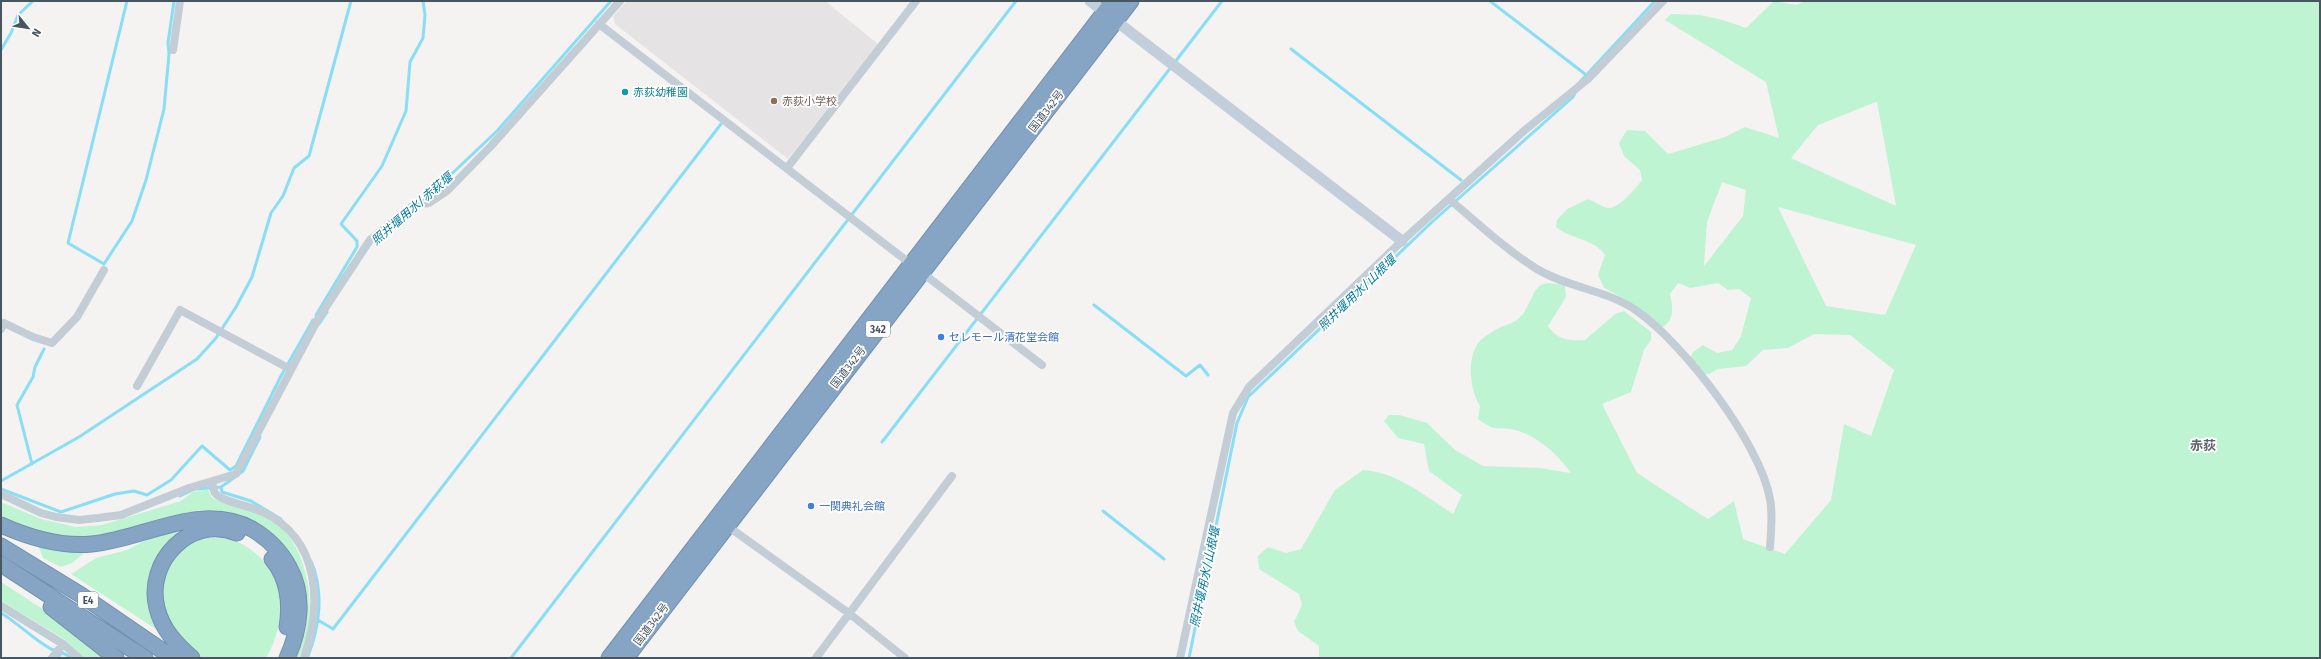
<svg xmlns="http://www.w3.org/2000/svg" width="2321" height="659" viewBox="0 0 2321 659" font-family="'Fira Sans','Noto Sans JP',sans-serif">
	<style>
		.education { fill: #e6e3e4 }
		.green { fill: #bff4d3; fill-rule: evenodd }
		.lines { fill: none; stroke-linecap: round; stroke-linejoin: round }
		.stream { stroke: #88def5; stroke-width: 3 }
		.highway-casing { stroke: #7190b1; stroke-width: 17 }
		.street { stroke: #c2cdd5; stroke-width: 8 }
		.secondary { stroke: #c2ceda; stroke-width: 11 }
		.highway { stroke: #86a5c5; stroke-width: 15 }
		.culture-dot { fill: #0f9aa8; stroke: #fff; stroke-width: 1.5 }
		.education-dot { fill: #8d6e63; stroke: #fff; stroke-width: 1.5 }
		.shop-dot { fill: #3f7fe0; stroke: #fff; stroke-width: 1.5 }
		.labels { text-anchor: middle; stroke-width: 3.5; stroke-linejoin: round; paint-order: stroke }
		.shield { fill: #fff; stroke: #7f8991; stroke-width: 1 }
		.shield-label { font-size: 10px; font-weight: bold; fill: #485662 }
		.culture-label { font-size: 11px; fill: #0d838f; stroke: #fff; text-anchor: start }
		.education-label { font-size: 11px; fill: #785e54; stroke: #fff; text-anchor: start }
		.street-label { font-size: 11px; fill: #485662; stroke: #fff }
		.shop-label { font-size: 11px; fill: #366cbe; stroke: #fff; text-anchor: start }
		.water-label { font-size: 12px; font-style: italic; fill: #037b9b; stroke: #fff }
		.quarter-label { font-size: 13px; font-weight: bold; fill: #5e6368; stroke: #fff }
	</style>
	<rect width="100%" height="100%" fill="#f5f2f2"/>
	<!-- education -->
	<path class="education" d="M627,1H825L878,44L788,159L615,24L613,16Z"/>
	<!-- green -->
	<path class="green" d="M1774,1L1797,5L1804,1H2320V658H1319V646L1298,631L1294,622L1302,605L1299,594L1259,569L1258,556L1268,547L1286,553L1301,549L1335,490L1363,470C1397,472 1425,496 1453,514L1462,495L1429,471L1424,444L1398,438L1384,421L1389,415H1399L1427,423L1455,450L1483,466L1540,468L1571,473C1558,455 1538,436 1515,430C1496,426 1497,433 1478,419L1480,406C1470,390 1466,359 1479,342C1483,337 1493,331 1499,328C1504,325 1513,324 1518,319C1538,301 1527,275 1565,286L1566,297L1548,326C1557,340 1570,341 1585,340L1615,314L1624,311L1651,332V340L1644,350L1631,392L1602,404L1637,473L1708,519L1734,501L1743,539L1785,554L1831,500L1844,424L1871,436L1894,370L1850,335L1814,334L1788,348L1763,350L1746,366L1718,369L1709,374H1703L1691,360L1692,353L1703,345L1717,353L1732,350L1741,336L1751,298L1739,289L1728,290L1718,283L1690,288L1678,283L1670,294C1673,308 1675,320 1661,328C1644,309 1626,299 1604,288L1598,275L1605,255C1595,239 1570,239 1556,227L1557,220L1567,209L1588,199C1594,201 1602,207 1608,208C1619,209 1636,188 1642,180L1640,170L1624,156L1619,143L1627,130L1645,131L1668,154L1725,137L1745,127L1779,138L1766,82L1665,20L1671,14L1700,15L1723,20L1746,28ZM1876,102H1877L1896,206L1791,158L1818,125ZM1722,182L1746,190L1743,216L1704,266L1707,222ZM1778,207L1916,245L1885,315L1826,306Z
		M208,489L211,497C228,506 248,507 265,516C311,539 320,616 299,658H294C301,640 308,622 307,603C304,549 256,508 203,510C190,511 175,517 162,521C142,526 121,534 100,537C66,542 31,533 1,518V502L41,519L76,527L102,525L181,501L193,492Z
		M193,528C173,536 156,550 151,573C149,583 157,618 159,631L71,574L96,558L127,550L161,532Z
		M208,538C214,538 223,537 229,539C254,545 282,575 282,601C281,620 276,642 266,658H202C175,635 145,595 172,560C182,547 191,541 208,538Z
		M38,545L88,550L72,563L61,567L43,558Z
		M1,582L72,628L107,658H85L64,639L1,601Z"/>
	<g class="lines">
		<!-- stream -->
		<path class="stream" d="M127,1L68,243L104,264L132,221L146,180L164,109L169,54L168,43L174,1
			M1490,1L1585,74
			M1291,49L1461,180
			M1,50L11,33L18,15L33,1
			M1578,84L1655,1
			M422,202L497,131L611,1
			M1094,305L1186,376L1200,365L1208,375
			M316,315L357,247V241L341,224L382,166L406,111L410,62L423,38L425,15L423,1
			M319,324L327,312
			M882,442L1222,1
			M32,464L17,405L33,377L35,367L44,349
			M239,474L243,471L260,437
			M1,481L79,437L197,359L216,338L236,307L252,277L271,213L283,196L294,168L309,156L351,1
			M221,487L222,492L251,501L281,519
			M1,489L61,512L115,494L134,491L147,495L171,480L202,446L230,470L236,466L281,376L313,320
			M180,496L195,489L221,487L235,477
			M1103,511L1164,559
			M1,613C18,623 34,640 51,649C58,652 64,652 71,658
			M318,620L333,629L721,124
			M308,656C320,626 324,591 311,561
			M58,658L62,652
			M511,658L1016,1
			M1189,658L1237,423L1248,397L1432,222L1573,97L1575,93"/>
		<defs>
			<path id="highway" d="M1,525C30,538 61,547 92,544C145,539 200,501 252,529C269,539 280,550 289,567C305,595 300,630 287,658
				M1,546L81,595L173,658
				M272,559C288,578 291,604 287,627
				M1,564L145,658
				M51,607L116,658
				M192,658C176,644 162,629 157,608C145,562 190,514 237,533
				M609,658L1113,1
				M626,658L1131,1"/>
		</defs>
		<!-- highway casing -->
		<use href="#highway" class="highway-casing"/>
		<!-- street -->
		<path class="street" d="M599,24L1042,365
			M173,50L180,1
			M787,168L916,1
			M1449,199C1478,223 1506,250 1537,269C1568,288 1608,290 1637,311C1684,344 1760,443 1770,499C1773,515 1771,531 1770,547
			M1,329L4,323L33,337L52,343L77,317L104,270
			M137,386L180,310L290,369
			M212,482C213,485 213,490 215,493C220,501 253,507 263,512C321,540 322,605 304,658
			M1,494L41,513L56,517L79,520L98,518L121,515L189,488L236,474L318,319L370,240L414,205L429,203L447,191L491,146L620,1
			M726,525L850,614L905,658
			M1,606L63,644L79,658
			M52,658L63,644
			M816,658L952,476
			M1180,658L1233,413L1249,387L1402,241L1525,130L1588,79L1663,1"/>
		<!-- secondary -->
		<path class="secondary" d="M1090,1L1402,241"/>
		<!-- highway -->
		<use href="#highway" class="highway"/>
	</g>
	<!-- markers -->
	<circle class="culture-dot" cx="625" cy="92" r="4"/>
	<circle class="education-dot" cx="774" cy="101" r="4"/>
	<g class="shop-dot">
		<circle cx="941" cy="337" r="4"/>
		<circle cx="811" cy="506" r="4"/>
	</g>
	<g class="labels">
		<!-- shield labels -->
		<g class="shield">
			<rect x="866" y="321" width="24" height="16" rx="3"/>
			<rect x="78" y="592" width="20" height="16" rx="3"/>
		</g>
		<g class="shield-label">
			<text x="878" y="333">342</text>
			<text x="88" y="604">E4</text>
		</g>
		<!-- culture labels -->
		<g class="culture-label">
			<text x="633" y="96">赤荻幼稚園</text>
		</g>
		<!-- education labels -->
		<g class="education-label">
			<text x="782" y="105">赤荻小学校</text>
		</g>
		<!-- street labels -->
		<g class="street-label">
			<text transform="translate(1046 111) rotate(-52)" y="4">国道342号</text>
			<text transform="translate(848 367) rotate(-52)" y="4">国道342号</text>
			<text transform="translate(651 624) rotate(-53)" y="4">国道342号</text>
		</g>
		<!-- shop labels -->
		<g class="shop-label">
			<text x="949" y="341">セレモール清花堂会館</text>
			<text x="819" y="510">一関典礼会館</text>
		</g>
		<!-- water labels -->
		<g class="water-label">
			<text transform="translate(412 209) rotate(-41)" y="4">照井堰用水/赤萩堰</text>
			<text transform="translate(1357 293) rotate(-44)" y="4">照井堰用水/山根堰</text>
			<text transform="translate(1205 577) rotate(-78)" y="4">照井堰用水/山根堰</text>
		</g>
		<!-- quarter labels -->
		<g class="quarter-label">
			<text x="2203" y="450">赤荻</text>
		</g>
	</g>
	<!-- border -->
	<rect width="2321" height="659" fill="none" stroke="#485662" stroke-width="4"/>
	<!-- north arrow -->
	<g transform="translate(28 28) rotate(120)" stroke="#ffffff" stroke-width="3" paint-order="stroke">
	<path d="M0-3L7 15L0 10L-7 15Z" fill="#485662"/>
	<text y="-6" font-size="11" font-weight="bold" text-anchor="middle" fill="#485662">N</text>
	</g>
</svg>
